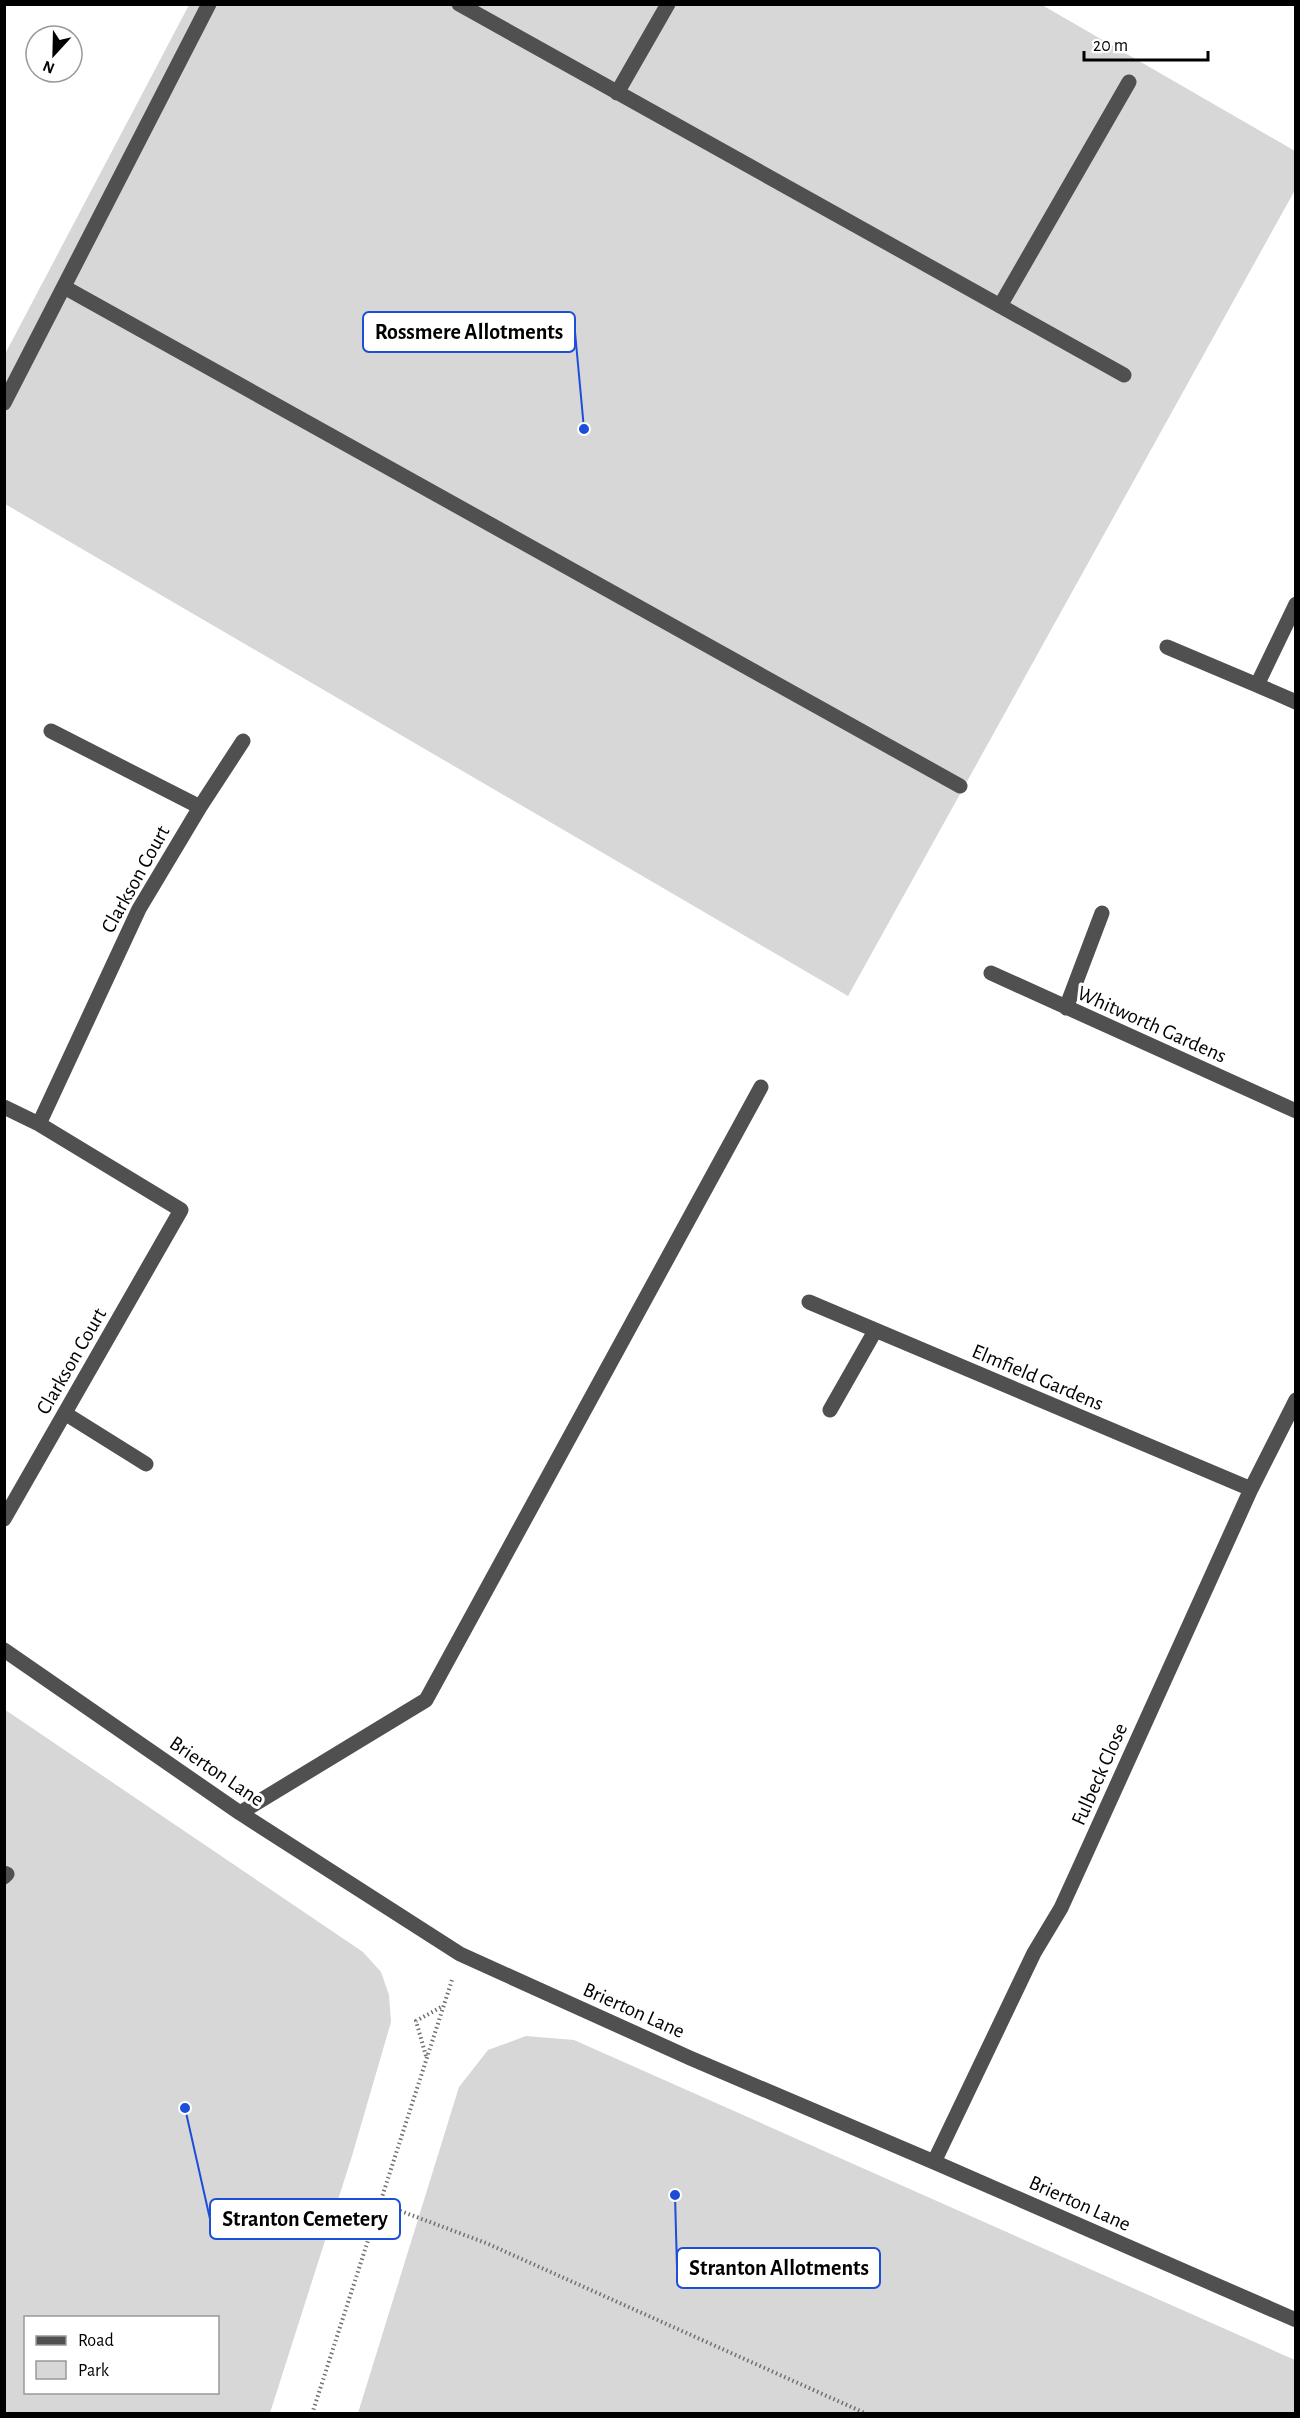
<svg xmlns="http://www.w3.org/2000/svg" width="1300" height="2418" viewBox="0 0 1300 2418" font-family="'Alegreya Sans',sans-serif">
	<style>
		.green { fill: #d7d7d7; fill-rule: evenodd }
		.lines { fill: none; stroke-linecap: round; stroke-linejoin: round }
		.path { stroke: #727272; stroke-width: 4; stroke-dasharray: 1.5 3; stroke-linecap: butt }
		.minor { stroke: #505050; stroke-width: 15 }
		.labels { text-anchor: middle; stroke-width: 6; stroke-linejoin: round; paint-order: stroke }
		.street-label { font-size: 21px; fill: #000; stroke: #fff }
		.leader { fill: none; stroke: #1d4ed8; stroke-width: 2 }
		.callout-dot { fill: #1d4ed8; stroke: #fff; stroke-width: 2 }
		.callout { fill: #fff; stroke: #1d4ed8; stroke-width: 2 }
		.callout-label { font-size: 22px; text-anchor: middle; font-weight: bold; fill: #000 }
	</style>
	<rect width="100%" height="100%" fill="#fff"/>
	<!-- green -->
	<path class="green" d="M189,5H1042L1295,151V190L848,996L5,504V354Z
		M4,1709L363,1952L381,1972L389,1995L391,2022L352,2156L270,2413H5ZM26,2318H218V2392H26Z
		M526,2036L574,2040L1295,2360V2413H358L459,2087L488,2050Z"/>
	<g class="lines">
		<!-- path -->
		<path class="path" d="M426,2056L416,2021L443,2006
			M379,2203L486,2243L867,2414
			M312,2414L452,1980"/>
		<!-- minor -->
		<path class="minor" d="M459,4L1124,375
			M617,93L668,4
			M64,287L960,786
			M1000,306L1129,82
			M4,403L209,4
			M1296,604L1257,685L1296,702
			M1167,647L1257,685
			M200,807L243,741
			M991,973L1296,1111
			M1066,1008L1102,913
			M4,1107L39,1124L181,1210L4,1519
			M39,1124L139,909L200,807L51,731
			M809,1302L1251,1489
			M830,1410L875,1331
			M66,1414L146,1464
			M4,1650L240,1813L460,1954L690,2058L934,2162L1296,2320
			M240,1813L426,1700L761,1087
			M4,1873L7,1874L4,1877
			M934,2162L1034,1953L1061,1908L1082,1862L1251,1489L1296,1400"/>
	</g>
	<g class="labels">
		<!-- street labels -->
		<g class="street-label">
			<text transform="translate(135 879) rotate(-61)" y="7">Clarkson Court</text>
			<text transform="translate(1152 1024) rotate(24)" y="7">Whitworth Gardens</text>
			<text transform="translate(71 1361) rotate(-60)" y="7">Clarkson Court</text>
			<text transform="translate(1038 1377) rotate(23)" y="7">Elmfield Gardens</text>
			<text transform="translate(217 1771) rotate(34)" y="7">Brierton Lane</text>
			<text transform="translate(1099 1774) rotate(-66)" y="7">Fulbeck Close</text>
			<text transform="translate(634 2010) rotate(24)" y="7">Brierton Lane</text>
			<text transform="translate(1080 2203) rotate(24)" y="7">Brierton Lane</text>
		</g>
	</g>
	<!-- callouts -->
	<path class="leader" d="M584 429L575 332M185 2108L210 2219M675 2195L677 2268"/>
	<g class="callout-dot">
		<circle cx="584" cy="429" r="6"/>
		<circle cx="185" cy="2108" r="6"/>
		<circle cx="675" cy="2195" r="6"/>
	</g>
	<g class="callout">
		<rect x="363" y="312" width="212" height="40" rx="6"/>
		<rect x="210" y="2199" width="190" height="40" rx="6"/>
		<rect x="677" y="2248" width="203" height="40" rx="6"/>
	</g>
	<g class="callout-label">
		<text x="469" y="339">Rossmere Allotments</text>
		<text x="305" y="2226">Stranton Cemetery</text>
		<text x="779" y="2275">Stranton Allotments</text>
	</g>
	<!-- border -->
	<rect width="1300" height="2418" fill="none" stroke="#000000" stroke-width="12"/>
	<!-- legend -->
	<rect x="24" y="2316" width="195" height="78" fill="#ffffff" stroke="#999999" stroke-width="1.5"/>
	<rect x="36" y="2336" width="30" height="9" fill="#505050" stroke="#999999" stroke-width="1.5"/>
	<text x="78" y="2346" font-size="18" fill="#000000">Road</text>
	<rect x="36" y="2361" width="30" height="18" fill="#d7d7d7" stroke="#999999" stroke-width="1.5"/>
	<text x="78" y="2376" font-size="18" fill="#000000">Park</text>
	<!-- north arrow -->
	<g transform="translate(54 54) rotate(202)"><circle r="28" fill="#ffffff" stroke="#999999" stroke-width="1.5"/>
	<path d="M0-4.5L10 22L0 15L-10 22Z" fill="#000000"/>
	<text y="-9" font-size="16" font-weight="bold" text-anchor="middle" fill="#000000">N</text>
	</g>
	<!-- scale -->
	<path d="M1084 51v9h124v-9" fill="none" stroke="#000000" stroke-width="3"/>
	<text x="1093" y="51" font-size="18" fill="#000000" stroke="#ffffff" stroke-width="4.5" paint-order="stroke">20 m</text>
</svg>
